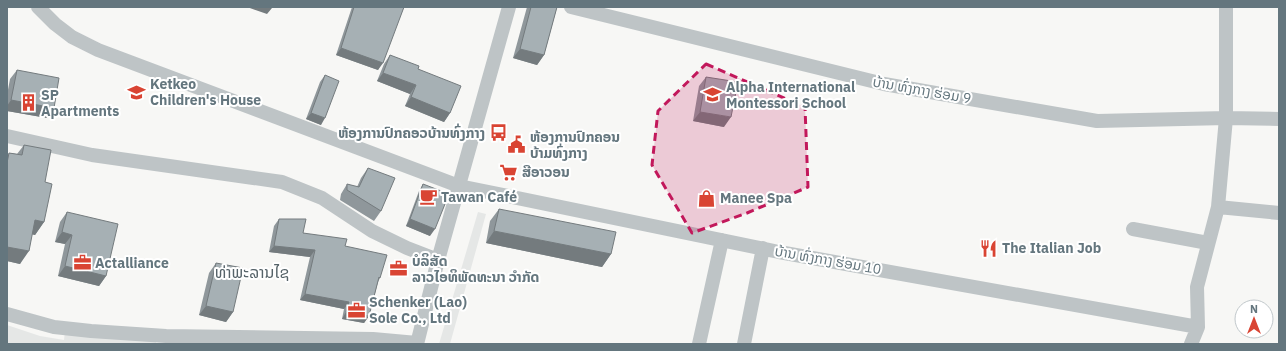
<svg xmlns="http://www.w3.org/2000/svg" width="1286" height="351" viewBox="0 0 1286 351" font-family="'IBM Plex Sans','Noto Sans Lao',sans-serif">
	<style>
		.built { fill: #e5e7e6 }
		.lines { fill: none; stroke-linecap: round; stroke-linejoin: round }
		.minor { stroke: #bec4c6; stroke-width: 14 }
		.wall { fill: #8f979b }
		.shaded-wall { fill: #747b7e }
		.building { fill: #a6b0b4; stroke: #747b7e }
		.marked { fill: #c2185b; fill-opacity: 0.2; stroke: #c2185b; stroke-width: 3; stroke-dasharray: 8 5; stroke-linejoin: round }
		.labels { text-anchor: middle; stroke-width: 4; stroke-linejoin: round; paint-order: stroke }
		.poi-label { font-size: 14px; font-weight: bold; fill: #64767e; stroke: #fff; text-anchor: start }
		.street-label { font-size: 14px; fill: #64767e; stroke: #fff }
		.quarter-label { font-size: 16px; fill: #566369; stroke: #fff }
	</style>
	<rect width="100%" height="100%" fill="#f7f7f5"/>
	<!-- built -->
	<path class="built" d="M478,212L486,214L450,344H439Z
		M7,325L40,336L64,340L65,331L156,342V344H7Z"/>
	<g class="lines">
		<!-- minor -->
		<path class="minor" d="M38,7L55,24L72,37L98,50L459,186L779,252L1198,327
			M571,7L884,84L1097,121L1226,118L1279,119
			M7,136L92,155L282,182L322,198L372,231L407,248L438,260
			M1218,207L1279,213
			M1133,229L1208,243
			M7,314L54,327L91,331L166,336L373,339L417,343
			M417,344L438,260L509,7
			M699,344L722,240
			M744,344L763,248
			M1191,344L1198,327L1197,287L1218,207L1226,118V7"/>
	</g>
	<!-- wall -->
	<path class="wall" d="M352,7H404L378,70L336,55Z
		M527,7H557L544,55L537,65L513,58Z
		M390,55L418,69L450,113L444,122L405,106L410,94L377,81L384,64Z
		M17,70L54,108L47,118L7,111V95L10,79Z
		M325,75L321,125L306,119L320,82Z
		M706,77L724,127L693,121L699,86Z
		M24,145L45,182L44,222L35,235L32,234L20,264L7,261V156L9,153L17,154Z
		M368,168L381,211L374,221L340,200L341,194L347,184L357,187L361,178Z
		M423,184L430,236L406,226L419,191Z
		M499,209L611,254L602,267L486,243L490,221Z
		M67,212L106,276L99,286L58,276L65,244L55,242L60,222Z
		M279,219L303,233L345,246L380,278L378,282L369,316L364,323L342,319L344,309L300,300L310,257L269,252L274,226Z
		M216,263L233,312L226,322L199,315L209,273Z"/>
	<!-- shaded-wall -->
	<path class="shaded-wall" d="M247,7H270L272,8L267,14Z
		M341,48L383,63L378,70L336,55Z
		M520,49L544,55L537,65L513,58Z
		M383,73L416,85L410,94L377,81Z
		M411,97L450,113L444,122L405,106Z
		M11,100L54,108L47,118L7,111V106Z
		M700,112L731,117L724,127L693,121Z
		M311,113L325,118L321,125L306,119Z
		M410,219L435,229L430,236L406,226Z
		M35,220L44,222L35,235L26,233Z
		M494,231L611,254L602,267L486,243Z
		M62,232L72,235L65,244L55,242Z
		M274,246L315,250L310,257L269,252Z
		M7,247L29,251L20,264L7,261Z
		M65,266L106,276L99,286L58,276Z
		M305,294L349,302L344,309L300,300Z
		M206,306L233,312L226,322L199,315Z
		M346,312L369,316L364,323L342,319Z"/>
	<!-- building -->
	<path class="building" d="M354,7H404L383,63L341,48Z
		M531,7H557L544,55L520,49Z
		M390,55L419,66L418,69L461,86L450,113L411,97L416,85L383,73Z
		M17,70L59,78L54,108L11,100Z
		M325,75L339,81L325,118L311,113Z
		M706,77L738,82L731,117L700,112Z
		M24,145L51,150L45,182L52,184L44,222L35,220L29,251L7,247V163L9,153L22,155Z
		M368,168L395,178L381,211L347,190V184L359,187Z
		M423,184L449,194L435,229L410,219Z
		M499,209L616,232L611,254L494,231Z
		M67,212L118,224L106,276L65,266L72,235L62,232Z
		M279,219H306L303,233L347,239L345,246L387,255L380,278L379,277L369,316L346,312L349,302L305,294L315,250L274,246Z
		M216,263L243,268L233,312L206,306Z"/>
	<!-- marked area -->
	<path class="marked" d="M706,64L805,107L808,187L747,213L692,233L652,165L658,111Z"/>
	<!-- icons -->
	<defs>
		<symbol id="school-bare" viewBox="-9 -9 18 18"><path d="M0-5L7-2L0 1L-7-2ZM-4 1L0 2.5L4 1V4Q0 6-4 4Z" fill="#d94433" stroke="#fff" stroke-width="2.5" paint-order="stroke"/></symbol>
		<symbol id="building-bare" viewBox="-9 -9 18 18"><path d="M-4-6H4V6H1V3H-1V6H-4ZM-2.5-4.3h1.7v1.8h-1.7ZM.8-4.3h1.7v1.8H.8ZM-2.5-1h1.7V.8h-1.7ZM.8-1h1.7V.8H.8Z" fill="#d94433" stroke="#fff" stroke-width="2.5" paint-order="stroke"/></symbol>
		<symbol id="bus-bare" viewBox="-9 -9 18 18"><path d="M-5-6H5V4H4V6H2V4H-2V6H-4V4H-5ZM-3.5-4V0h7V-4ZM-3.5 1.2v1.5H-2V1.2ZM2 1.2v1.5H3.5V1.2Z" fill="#d94433" stroke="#fff" stroke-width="2.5" paint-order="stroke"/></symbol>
		<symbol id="civic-bare" viewBox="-9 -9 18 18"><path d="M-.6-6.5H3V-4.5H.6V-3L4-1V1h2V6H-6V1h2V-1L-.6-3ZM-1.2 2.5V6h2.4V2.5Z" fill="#d94433" stroke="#fff" stroke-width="2.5" paint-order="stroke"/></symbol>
		<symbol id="supermarket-bare" viewBox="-9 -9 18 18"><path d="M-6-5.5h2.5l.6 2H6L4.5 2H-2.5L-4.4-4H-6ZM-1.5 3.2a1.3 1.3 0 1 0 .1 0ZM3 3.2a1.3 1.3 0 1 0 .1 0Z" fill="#d94433" stroke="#fff" stroke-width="2.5" paint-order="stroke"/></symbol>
		<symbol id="cafe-bare" viewBox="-9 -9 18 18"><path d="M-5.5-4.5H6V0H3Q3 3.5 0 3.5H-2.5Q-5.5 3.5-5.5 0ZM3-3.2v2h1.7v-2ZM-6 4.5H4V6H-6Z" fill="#d94433" stroke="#fff" stroke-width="2.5" paint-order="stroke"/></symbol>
		<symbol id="shop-bare" viewBox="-9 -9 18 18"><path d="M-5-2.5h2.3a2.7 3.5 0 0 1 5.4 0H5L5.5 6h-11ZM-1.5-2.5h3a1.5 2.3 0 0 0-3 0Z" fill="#d94433" stroke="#fff" stroke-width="2.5" paint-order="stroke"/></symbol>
		<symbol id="restaurant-bare" viewBox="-9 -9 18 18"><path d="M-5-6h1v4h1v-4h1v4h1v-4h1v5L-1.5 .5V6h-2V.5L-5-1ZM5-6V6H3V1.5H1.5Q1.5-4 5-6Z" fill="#d94433" stroke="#fff" stroke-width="2.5" paint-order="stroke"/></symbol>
		<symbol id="office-bare" viewBox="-9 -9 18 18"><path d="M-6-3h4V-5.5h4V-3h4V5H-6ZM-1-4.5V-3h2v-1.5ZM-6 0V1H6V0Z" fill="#d94433" stroke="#fff" stroke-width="2.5" paint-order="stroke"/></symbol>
	</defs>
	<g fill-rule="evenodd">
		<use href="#school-bare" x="124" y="80" width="25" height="25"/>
		<use href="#school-bare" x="700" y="82" width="25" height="25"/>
		<use href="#building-bare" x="16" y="90" width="25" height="25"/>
		<use href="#bus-bare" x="486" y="120" width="25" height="25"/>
		<use href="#civic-bare" x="504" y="132" width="25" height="25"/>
		<use href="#supermarket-bare" x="496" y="160" width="25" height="25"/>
		<use href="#cafe-bare" x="416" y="184" width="25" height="25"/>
		<use href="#shop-bare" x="694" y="186" width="25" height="25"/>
		<use href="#restaurant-bare" x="976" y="236" width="25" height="25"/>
		<use href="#office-bare" x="70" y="250" width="25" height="25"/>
		<use href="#office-bare" x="386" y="256" width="25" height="25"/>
		<use href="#office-bare" x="344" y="298" width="25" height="25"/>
	</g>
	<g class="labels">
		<!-- poi labels -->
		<g class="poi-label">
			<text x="150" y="89">Ketkeo<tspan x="150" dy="16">Children's House</tspan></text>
			<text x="726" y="92">Alpha International<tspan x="726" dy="16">Montessori School</tspan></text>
			<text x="41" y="100">SP<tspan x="41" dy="16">Apartments</tspan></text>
			<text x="485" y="138" text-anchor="end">ຫ້ອງການປົກຄອວບ້ານທົ່ງກາງ</text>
			<text x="530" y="142">ຫ້ອງການປົກຄອນ<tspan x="530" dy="16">ບ້າມທົ່ງກາງ</tspan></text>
			<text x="522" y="177">ສີອາວອນ</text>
			<text x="441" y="202">Tawan Café</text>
			<text x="720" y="203">Manee Spa</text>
			<text x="1002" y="253">The Italian Job</text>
			<text x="412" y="266">ບໍລິສັດ<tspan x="412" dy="16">ລາວໄອທິພັດທະນາ ວຳກັດ</tspan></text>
			<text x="95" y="268">Actalliance</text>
			<text x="369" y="307">Schenker (Lao)<tspan x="369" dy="16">Sole Co., Ltd</tspan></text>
		</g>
		<!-- street labels -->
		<g class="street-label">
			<text transform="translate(922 90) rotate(10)" y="5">ບ້ານ ທົ່ງກາງ ຮ່ອມ 9</text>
			<text transform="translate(828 260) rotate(10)" y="5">ບ້ານ ທົ່ງກາງ ຮ່ອມ 10</text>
		</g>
		<!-- quarter labels -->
		<g class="quarter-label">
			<text x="252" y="278">ທ່າພະລານໄຊ</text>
		</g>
	</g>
	<!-- border -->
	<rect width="1286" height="351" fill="none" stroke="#64767e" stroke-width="16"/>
	<!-- north arrow -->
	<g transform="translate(1254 319)"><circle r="19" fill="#ffffff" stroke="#c1c8cb"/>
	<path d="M0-3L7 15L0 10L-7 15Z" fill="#d94433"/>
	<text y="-6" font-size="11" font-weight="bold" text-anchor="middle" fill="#64767e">N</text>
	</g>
</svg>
